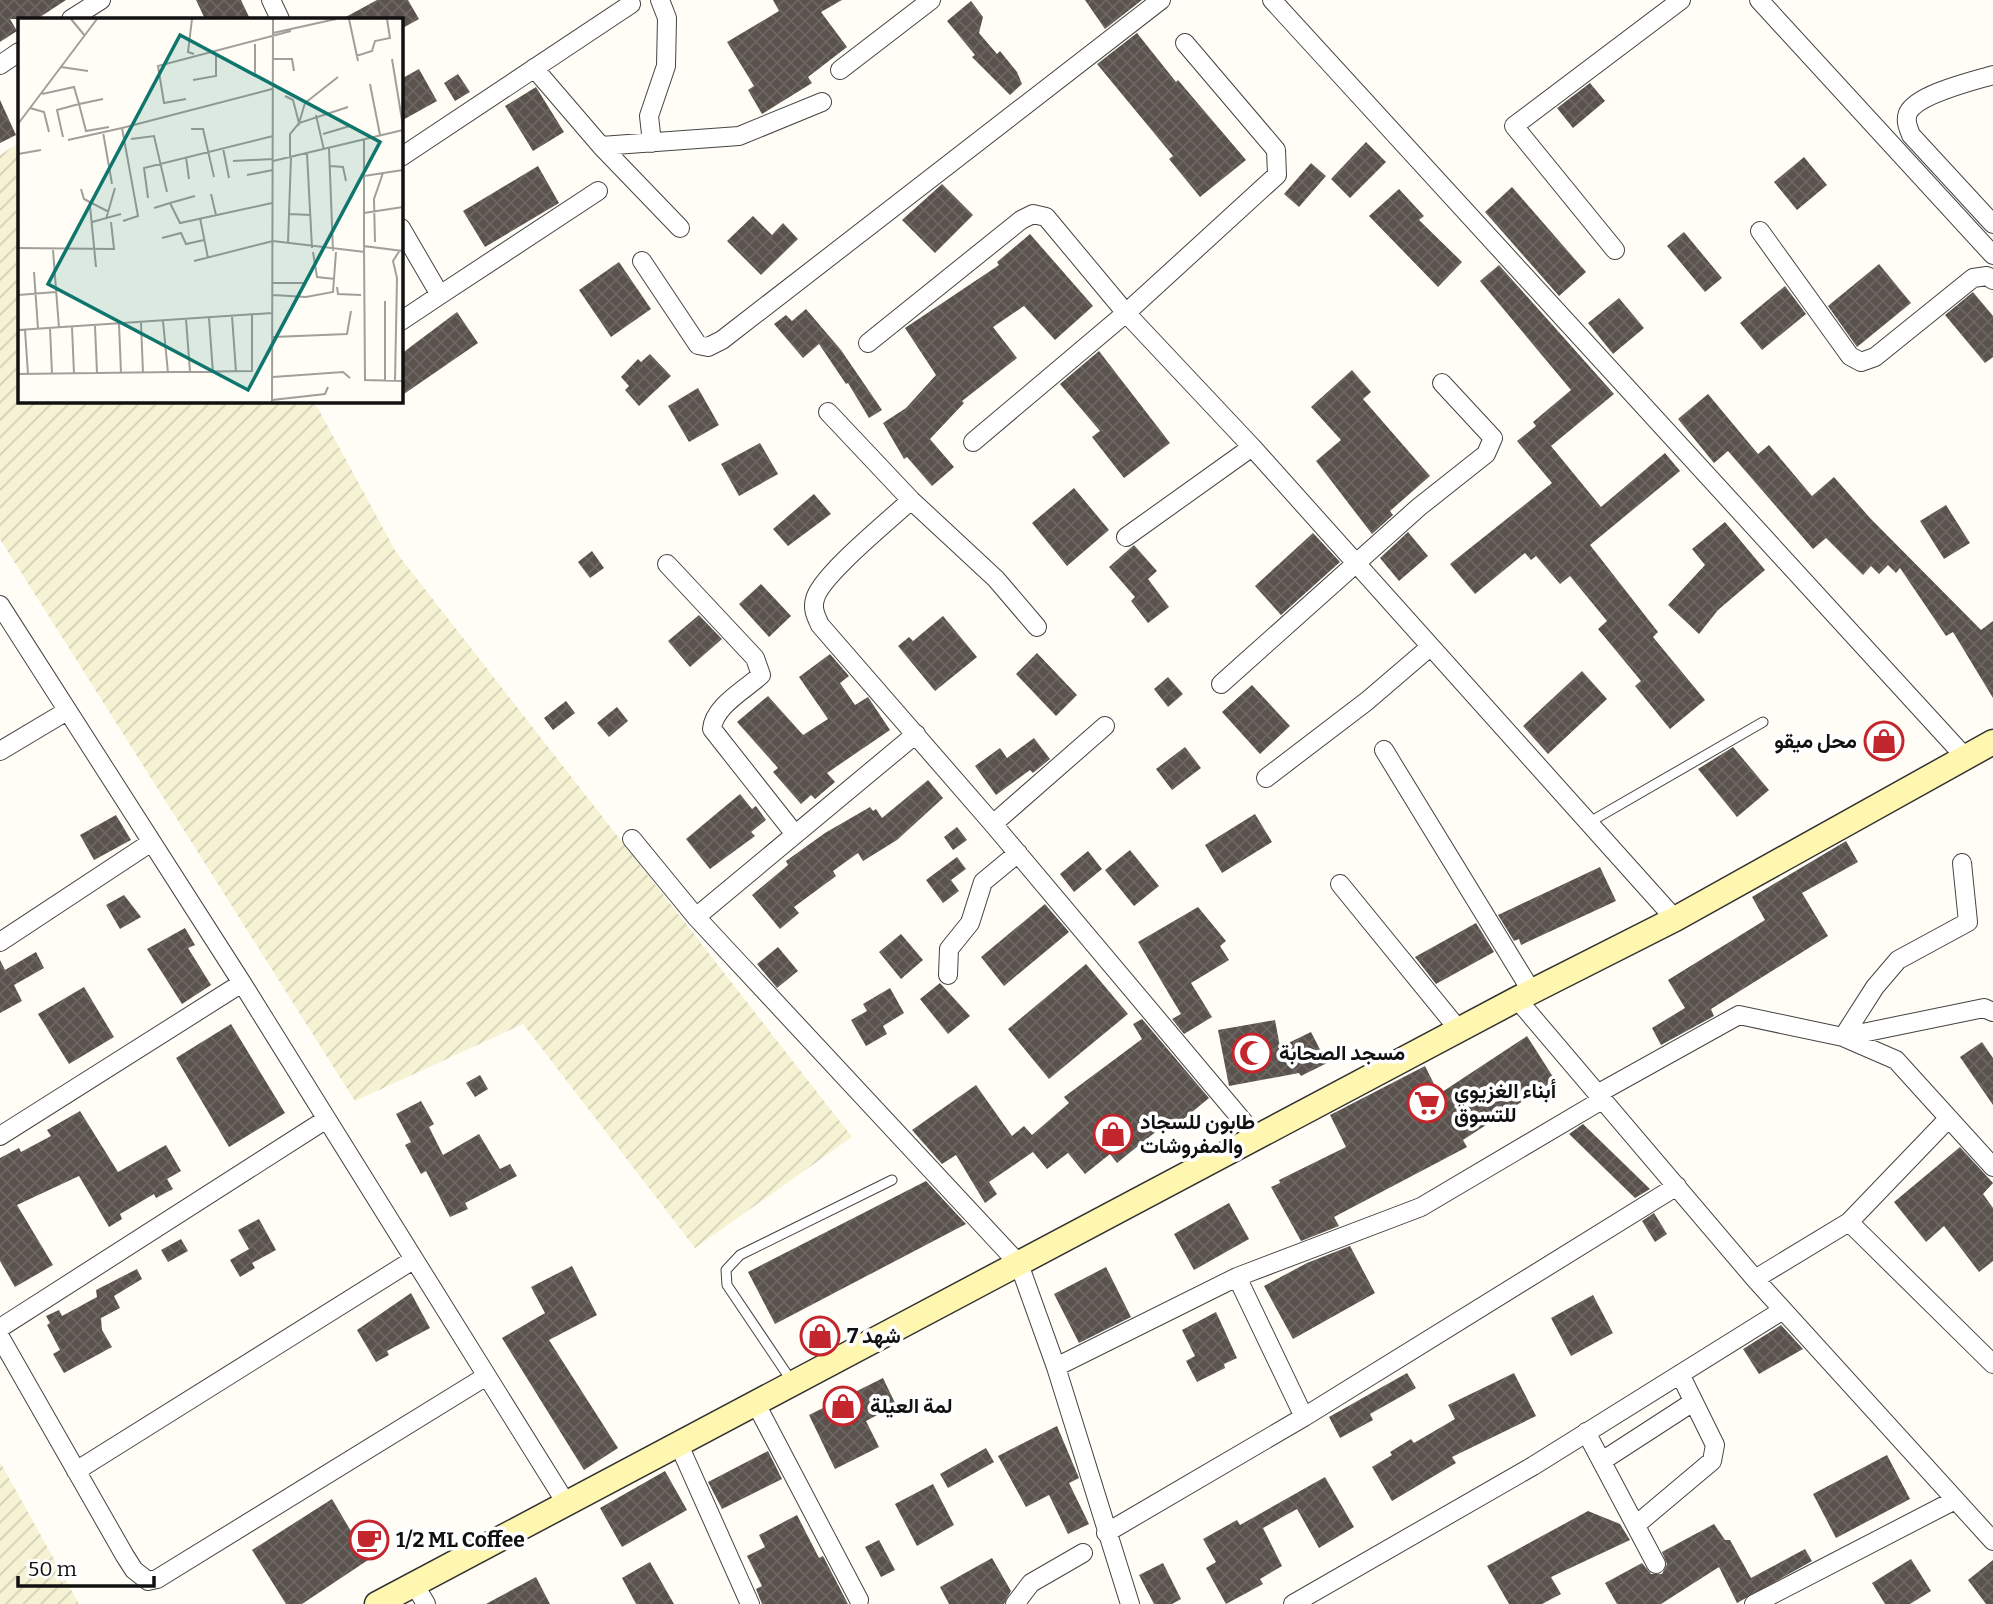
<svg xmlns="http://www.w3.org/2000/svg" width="1993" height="1604" viewBox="0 0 1993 1604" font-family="Bitter,Vazirmatn,serif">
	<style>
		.farmland { fill: url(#farmland-furrows) }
		.building { fill: url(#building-cross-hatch) }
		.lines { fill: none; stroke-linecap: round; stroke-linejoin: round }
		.lane-casing { stroke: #444; stroke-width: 11 }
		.street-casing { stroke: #444; stroke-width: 20 }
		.secondary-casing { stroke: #333; stroke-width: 27 }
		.lane { stroke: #fff; stroke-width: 9 }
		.street { stroke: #fff; stroke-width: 18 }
		.secondary { stroke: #fff6b0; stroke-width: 24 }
		.labels { text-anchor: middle; stroke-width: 7; stroke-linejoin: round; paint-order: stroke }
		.poi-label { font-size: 21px; font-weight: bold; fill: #111; stroke: #fff; text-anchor: start }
		.inset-road { fill: none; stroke: #a09f9a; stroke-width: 2 }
		.view { fill: #0f766e; fill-opacity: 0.15; stroke: #0f766e; stroke-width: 3.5 }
		.inset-edge { fill: none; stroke: #111; stroke-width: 3.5 }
	</style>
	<defs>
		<pattern id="farmland-furrows" width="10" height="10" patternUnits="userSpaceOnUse" patternTransform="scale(1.75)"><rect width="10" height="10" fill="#f6f3d4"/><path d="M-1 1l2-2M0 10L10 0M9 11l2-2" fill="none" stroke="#d2cfb5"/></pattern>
		<pattern id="building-cross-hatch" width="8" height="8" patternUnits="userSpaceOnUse" patternTransform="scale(1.75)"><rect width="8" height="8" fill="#5a524d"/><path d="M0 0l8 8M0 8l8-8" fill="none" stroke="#6d6662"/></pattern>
	</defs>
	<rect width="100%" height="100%" fill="#fffdf5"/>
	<!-- farmland -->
	<path class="farmland" d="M19,143V401H314L396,552L852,1137L695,1248L523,1024L355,1101L0,539V155Z
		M0,1462L79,1604H0Z"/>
	<!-- building -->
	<path class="building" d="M0,0H66L37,19H10L17,31L0,42Z
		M196,0H241L250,19H205Z
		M377,0H408L419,19L401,29V19H342Z
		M773,0H842L821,12L847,47L808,77L812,83L762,114L748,90L754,86L727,42L779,11Z
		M1085,0H1142L1105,29Z
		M971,1L983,17L979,33L997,54L1000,51L1017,72L1022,84L1010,95L972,57L975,55L947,21Z
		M1137,33L1176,82L1178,80L1246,160L1200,197L1169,159L1173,156L1097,64Z
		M419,69L437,101L401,121V79Z
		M458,74L470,92L455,101L444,83Z
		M1590,83L1605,101L1573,128L1557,108Z
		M536,87L564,132L533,151L505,106Z
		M0,100L16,135L0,143Z
		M1366,142L1386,162L1350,198L1331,179Z
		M1804,157L1827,185L1797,210L1774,182Z
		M1311,163L1326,176L1299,207L1284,194Z
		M538,166L559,203L485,247L463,211Z
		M942,184L973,215L935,253L902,220Z
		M1512,187L1586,272L1559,296L1485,212Z
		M1399,189L1424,216L1419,220L1462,262L1438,287L1369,216Z
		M753,216L772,235L783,223L798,239L761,275L727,241Z
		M1684,232L1722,278L1705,292L1667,246Z
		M1030,234L1093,306L1055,340L1024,306L993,327L1017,358L962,401L964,403L930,439L954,467L932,486L907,457L904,459L883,423L906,408L936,375L905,328L999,265L997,262Z
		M619,262L651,309L611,337L579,290Z
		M1879,264L1911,303L1857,347L1828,306Z
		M1499,265L1614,394L1551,446L1601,507L1665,453L1680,471L1590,545L1658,632L1653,637L1705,700L1670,729L1635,686L1641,681L1598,629L1607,621L1570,576L1560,584L1536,556L1531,560L1525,553L1475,594L1450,564L1552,483L1517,441L1536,426L1533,422L1571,390L1480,281Z
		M1785,286L1806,314L1762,350L1740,323Z
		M1973,292L1993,316V357L1985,363L1945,315Z
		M1619,298L1644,328L1613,354L1588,323Z
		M806,309L841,350L882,410L869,418L848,383L846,384L819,344L803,358L774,324L786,315L792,321Z
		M457,312L478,343L401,396V354Z
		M1099,351L1170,443L1124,478L1092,437L1100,431L1060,384Z
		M650,354L671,376L639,406L625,390L629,386L621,377L638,359L641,362Z
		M1352,370L1371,392L1363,399L1430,476L1390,511L1393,515L1372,534L1316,461L1341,440L1311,407Z
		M698,388L719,425L689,442L668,406Z
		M1708,394L1758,454L1769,445L1812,496L1834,477L1870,518L1981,630L1993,621V698L1953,632L1946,636L1900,568L1896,573L1888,565L1879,574L1871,566L1863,575L1826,538L1813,549L1728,451L1714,463L1678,419Z
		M760,443L778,474L739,496L721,464Z
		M1074,488L1109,530L1067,566L1032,523Z
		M814,494L831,514L788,546L773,529Z
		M1946,505L1970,543L1944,559L1920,521Z
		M1725,522L1765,570L1718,610L1699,634L1668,605L1705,565L1692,549Z
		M1408,532L1428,556L1399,581L1380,558Z
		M1313,533L1340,562L1281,615L1255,586Z
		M1134,545L1157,571L1148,579L1169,607L1148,623L1131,601L1135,597L1109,567Z
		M592,551L604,568L590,578L578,562Z
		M761,584L791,616L769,637L739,604Z
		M699,615L722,639L690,667L668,641Z
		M943,616L977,657L935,691L898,646L909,637L913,641Z
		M1037,653L1077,695L1056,716L1016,674Z
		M830,654L849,676L840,683L855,705L868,697L890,730L827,773L835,782L815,799L811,795L801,804L773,772L778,768L737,722L768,696L803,735L828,719L799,677Z
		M1582,671L1607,699L1548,754L1523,726Z
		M1168,677L1183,694L1168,707L1154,689Z
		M1252,685L1290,726L1260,754L1222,712Z
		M566,701L575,713L553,730L544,718Z
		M617,707L628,721L609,737L597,723Z
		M1034,738L1050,759L1033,773L1030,770L996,795L975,766L1000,748L1007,758Z
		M1185,747L1201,768L1172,790L1156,769Z
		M1733,747L1769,790L1737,817L1698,769Z
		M928,780L943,798L897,840L863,861L858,853L833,871L836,876L794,907L799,913L780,929L752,895L788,865L786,861L825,833L870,807L873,811L876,809L882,818Z
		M740,794L752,809L756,806L766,820L751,832L755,836L710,869L686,839Z
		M1255,814L1272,842L1222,873L1205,845Z
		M116,815L131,840L94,860L80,835Z
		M957,827L967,840L953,850L944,837Z
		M1846,841L1858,862L1802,893L1828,936L1711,1009L1714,1016L1661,1045L1652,1028L1685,1008L1668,980L1765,920L1752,897Z
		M1130,850L1159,886L1134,906L1105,870Z
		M1088,851L1102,869L1074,892L1060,874Z
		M957,857L966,869L951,880L959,891L943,903L926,880Z
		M1600,867L1616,901L1521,945L1519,939L1514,941L1498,915Z
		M124,895L141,917L120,929L106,905Z
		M1045,904L1069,932L1004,986L981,957Z
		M1198,907L1226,941L1220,946L1229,960L1191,983L1212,1017L1184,1034L1172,1019L1181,1014L1138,942Z
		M1476,923L1494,952L1436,984L1415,957Z
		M185,928L195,945L188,948L211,985L182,1004L147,949Z
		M901,934L923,960L901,979L879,952Z
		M778,947L798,971L777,988L757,964Z
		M36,952L44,968L14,985L22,1001L0,1013V960L5,970Z
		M1086,964L1128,1014L1049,1079L1008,1029Z
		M940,983L970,1016L948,1034L920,999Z
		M84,987L114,1037L69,1064L38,1014Z
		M890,988L904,1013L883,1026L887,1034L866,1046L851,1020L867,1011L863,1004Z
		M1142,1019L1209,1098L1163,1136L1158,1130L1117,1163L1110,1154L1085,1174L1068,1153L1047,1169L1033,1152L989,1182L997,1194L985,1203L956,1155L942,1164L912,1130L976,1085L1012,1136L1024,1126L1032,1135L1069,1103L1064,1097L1142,1039L1133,1024Z
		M1275,1020L1280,1047L1311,1032L1327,1063L1301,1076L1299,1073L1229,1086L1218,1030Z
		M231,1024L285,1113L229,1147L176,1058Z
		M1527,1036L1555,1080L1463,1140L1467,1147L1334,1217L1339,1226L1301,1241L1271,1187L1280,1183L1279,1180L1346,1147L1330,1115L1425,1066L1439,1094Z
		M1982,1042L1993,1058V1105L1960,1057Z
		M480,1075L488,1089L475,1097L466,1083Z
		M421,1101L434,1124L429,1127L443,1155L479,1134L500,1169L510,1164L517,1176L465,1203L468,1209L450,1217L426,1171L421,1174L405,1145L411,1142L396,1114Z
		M80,1111L118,1172L166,1145L181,1171L167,1179L173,1189L156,1198L154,1194L120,1214L122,1219L109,1227L79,1176L17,1205L53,1265L15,1287L0,1261V1158L19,1148L21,1152L51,1136L47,1130Z
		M1583,1124L1650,1189L1635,1198L1569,1134Z
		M1960,1147L1993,1183L1983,1194L1993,1208V1261L1979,1272L1944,1226L1926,1242L1894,1202Z
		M926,1181L966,1224L775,1324L748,1272Z
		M1229,1203L1249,1239L1194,1270L1174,1234Z
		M1654,1213L1667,1234L1655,1242L1642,1221Z
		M259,1219L276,1250L252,1263L255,1268L240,1277L230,1260L249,1249L238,1230Z
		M181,1239L188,1251L168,1262L161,1250Z
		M1350,1246L1375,1293L1293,1339L1264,1286L1307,1263Z
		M572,1266L597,1315L549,1340L618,1448L584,1470L502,1338L545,1313L531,1287Z
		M1106,1267L1131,1317L1079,1343L1054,1294Z
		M137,1269L142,1279L114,1296L120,1308L101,1318L102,1330L112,1347L64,1373L53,1354L60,1350L47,1325L50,1323L46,1316L59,1310L62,1316L97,1297L96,1290Z
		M411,1293L430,1328L387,1351L389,1355L376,1362L357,1330Z
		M1593,1295L1613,1333L1571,1356L1551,1318Z
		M1216,1312L1237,1358L1224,1364L1225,1368L1197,1382L1186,1361L1195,1356L1182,1330Z
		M1781,1325L1803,1349L1759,1374L1743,1349Z
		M1407,1373L1416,1388L1370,1414L1373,1420L1340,1438L1329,1417Z
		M1514,1373L1536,1416L1452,1457L1456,1463L1392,1501L1372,1467L1392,1455L1390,1452L1411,1439L1414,1443L1455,1419L1448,1405Z
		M883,1378L896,1405L866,1421L879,1447L835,1469L809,1415Z
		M1057,1426L1079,1478L1069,1483L1089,1524L1068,1534L1049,1495L1026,1507L998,1456Z
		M986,1448L994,1462L948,1488L940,1474Z
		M768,1451L782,1479L722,1509L708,1482Z
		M1887,1455L1910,1499L1836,1538L1813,1494Z
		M665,1471L687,1510L622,1547L600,1508Z
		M1325,1477L1354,1527L1319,1548L1297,1509L1263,1528L1282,1566L1260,1579L1263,1584L1226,1604L1206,1568L1216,1562L1203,1539L1237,1520L1240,1525Z
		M933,1484L954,1525L917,1546L895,1504Z
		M332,1499L368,1560L302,1604H286L252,1550Z
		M1588,1511L1620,1524L1630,1540L1551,1577L1561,1594L1542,1604H1509L1487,1566Z
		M797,1515L819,1558L823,1556L848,1604H762L756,1589L762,1586L747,1556L765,1547L759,1535Z
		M1714,1524L1725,1540H1730L1751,1578L1805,1549L1812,1561L1737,1603L1719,1567L1661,1604H1617L1605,1583L1642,1563L1651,1574H1662L1667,1564L1662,1552Z
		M879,1540L895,1570L881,1577L865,1547Z
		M992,1558L1011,1591L1004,1604H949L940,1587Z
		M1911,1559L1931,1591L1910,1604H1885L1872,1583Z
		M1993,1560V1604H1986L1968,1580Z
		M650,1562L674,1604H636L622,1578Z
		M1163,1563L1181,1599L1172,1604H1154L1139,1575Z
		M536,1577L550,1604H486Z"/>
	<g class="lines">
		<defs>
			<path id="lane" d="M1588,823L1763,722
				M793,1383L727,1285L726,1270L740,1255L892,1180"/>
			<path id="street" d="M271,0L280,19
				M1272,0L1965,757
				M1759,0L1993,255
				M71,19L101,0
				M0,65L19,52
				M534,68L601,146L680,228
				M840,70L931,0
				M1993,75C1973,81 1917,94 1908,113C1905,121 1908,127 1911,135L1993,224
				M652,143L649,116L666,66L667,18L660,0
				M601,146L739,136L822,102
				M401,157L631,4
				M401,228L440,295L598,191
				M1760,231L1850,356L1861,362L1875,357L1973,278L1987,276L1993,280
				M1615,250L1514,126L1681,0
				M642,261L698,345L708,347L722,340L1161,0
				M401,321L440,295
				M868,343L1021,220L1033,214L1046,217L1126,313L1252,447L1675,919
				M828,412L911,500C891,519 820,576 815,599C812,609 816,616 820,625L993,824L1258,1139
				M973,442L1126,313L1277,175L1276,150L1185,43
				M911,500L996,579L1037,627
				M1126,537L1252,447
				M667,564L755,658L761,675C745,690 714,706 712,729L794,833
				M0,605L242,983L566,1503
				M1221,684L1419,507L1486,454L1493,438L1442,383
				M1384,750L1532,992
				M0,751L67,711
				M1266,778L1367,701L1430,647
				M993,824L1105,726
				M632,839L696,917L1019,1264L1056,1367L1130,1604
				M1962,863L1968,922L1898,960L1875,987L1843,1037L1984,1008L1993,1012
				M1340,884L1459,1030
				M696,917L916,734
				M0,942L150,843
				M948,975L949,949L970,923L983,882L1018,853
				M1517,999L1755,1279L1993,1541
				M1597,1094L1739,1015L1843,1037L1896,1060L1993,1167
				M0,1136L242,983
				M1849,1222L1993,1364
				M1237,1277L1304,1417
				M1755,1279L1849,1222L1947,1120
				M0,1328L325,1120
				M0,1337L125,1556L134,1570L148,1581L157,1579L485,1377
				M1056,1367L1237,1277L1421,1207L1602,1100
				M756,1404L859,1600
				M1586,1432L1656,1564
				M679,1445L750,1604
				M1602,1461L1693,1402
				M76,1471L413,1260
				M1636,1525L1712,1461L1715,1445L1680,1374
				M1106,1533L1304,1417L1677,1186
				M414,1584L426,1604
				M1015,1604L1031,1583L1083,1553
				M1293,1604L1533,1466L1783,1310
				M1754,1604L1955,1500"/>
			<path id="secondary" d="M377,1604L1517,999L1675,919L1993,742"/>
		</defs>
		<!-- lane casing -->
		<use href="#lane" class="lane-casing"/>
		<!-- street casing -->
		<use href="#street" class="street-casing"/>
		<!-- secondary casing -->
		<use href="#secondary" class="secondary-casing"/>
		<!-- lane -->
		<use href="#lane" class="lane"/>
		<!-- street -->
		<use href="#street" class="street"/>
		<!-- secondary -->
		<use href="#secondary" class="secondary"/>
	</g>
	<!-- icons -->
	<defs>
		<symbol id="shop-ring" viewBox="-11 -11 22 22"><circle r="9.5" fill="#fff" stroke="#c4262e" stroke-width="1.5"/><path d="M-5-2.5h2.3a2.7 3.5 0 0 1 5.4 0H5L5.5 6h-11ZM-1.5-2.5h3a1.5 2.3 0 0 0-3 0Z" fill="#c4262e"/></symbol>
		<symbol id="mosque-ring" viewBox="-11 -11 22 22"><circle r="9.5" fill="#fff" stroke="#c4262e" stroke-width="1.5"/><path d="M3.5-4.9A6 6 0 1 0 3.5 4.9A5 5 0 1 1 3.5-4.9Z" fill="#c4262e"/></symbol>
		<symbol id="supermarket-ring" viewBox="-11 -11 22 22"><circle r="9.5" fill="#fff" stroke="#c4262e" stroke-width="1.5"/><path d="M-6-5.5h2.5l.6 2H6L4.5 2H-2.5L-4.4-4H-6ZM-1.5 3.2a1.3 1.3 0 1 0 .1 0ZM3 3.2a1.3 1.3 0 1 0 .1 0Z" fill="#c4262e"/></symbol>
		<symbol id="cafe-ring" viewBox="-11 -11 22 22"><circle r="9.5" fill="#fff" stroke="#c4262e" stroke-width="1.5"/><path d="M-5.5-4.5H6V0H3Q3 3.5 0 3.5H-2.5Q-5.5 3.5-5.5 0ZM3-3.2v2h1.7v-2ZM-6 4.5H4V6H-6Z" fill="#c4262e"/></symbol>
	</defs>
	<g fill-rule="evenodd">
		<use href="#shop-ring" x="1862" y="719" width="44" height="44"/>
		<use href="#mosque-ring" x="1230" y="1031" width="44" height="44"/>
		<use href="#supermarket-ring" x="1405" y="1081" width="44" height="44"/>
		<use href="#shop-ring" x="1091" y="1112" width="44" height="44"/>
		<use href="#shop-ring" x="798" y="1314" width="44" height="44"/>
		<use href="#shop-ring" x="821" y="1384" width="44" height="44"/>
		<use href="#cafe-ring" x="347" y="1518" width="44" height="44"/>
	</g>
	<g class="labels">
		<!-- poi labels -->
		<g class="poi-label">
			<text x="1857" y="748" text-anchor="end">محل ميقو</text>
			<text x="1279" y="1060">مسجد الصحابة</text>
			<text x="1454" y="1098">أبناء الغزيوي<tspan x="1454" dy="24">للتسوق</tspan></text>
			<text x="1140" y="1129">طابون للسجاد<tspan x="1140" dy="24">والمفروشات</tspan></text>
			<text x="847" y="1343">شهد 7</text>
			<text x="870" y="1413">لمة العيلة</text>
			<text x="396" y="1547">1/2 ML Coffee</text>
		</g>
	</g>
	<!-- overview -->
	<g transform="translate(18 18)">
		<rect width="385" height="385" fill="#fffdf5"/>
		<path class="inset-road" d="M53,1L67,18M174,1L170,34L176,36M331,1L340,43M255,15L318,1M338,38L354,33L357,23L372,20L369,1M255,41H274L276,53M374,41L385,108M43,49L70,53M237,55V26M175,62L198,58V35M352,66L362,117M24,76L56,69L61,86L85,81M267,78L275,82L281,105L287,85L320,59M168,81L146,85L140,48L273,13M12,90L26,94L31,114M298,97L306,132M0,106L79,1M173,111H185L196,159M85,114L94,166M305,116L332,108M45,119L39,92L61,86L68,113L91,109M113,121L136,118L149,174M50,122L104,110M346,122V228L385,233M205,130L211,160M311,130L315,233M289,135L294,230M0,136L23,132M168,139L171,161M272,139V116L281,105L330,89M215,143L255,141M255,143L385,112M312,148L325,149L328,163M229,157L255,152M346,158L385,152M63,171L66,181L91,194M193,176L198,197M130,180L126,150L255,118M152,185L177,178M72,188L78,249M136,190L152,185L162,205L254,185M346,195L385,189M271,196L293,197M182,200L190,240M88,201L97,170M105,203L120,198L104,110L254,71M74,204L103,196M144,220L163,215L168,226L186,222M357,224L356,181L365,155M270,225L273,139M346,228L347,362L385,363M0,230L96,231L93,204M35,232L41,310M295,234L299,259L317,261M176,243L255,223L347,234M16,254L20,311M255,265H286M319,269L320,276L343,277M0,277L38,274M255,277L288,279L315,274L318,234M367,283V363M214,298L218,354M191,300L195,355M168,301L172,354M145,303L150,355M123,305L125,355M101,306L103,355M77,308L79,355M54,309L56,356M32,310L34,356M0,312L254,295M7,312L10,356M255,319L329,316L333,293M0,356L234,353V297M255,359L325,354L332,360M377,363L379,260L375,243L382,232M254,382L307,376L310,369M254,384L255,1"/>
		<path class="view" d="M162,17L362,124L230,372L30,266Z"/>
		<rect width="385" height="385" class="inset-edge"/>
	</g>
	<!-- scale -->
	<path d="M18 1576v10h136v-10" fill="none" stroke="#111111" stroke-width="3.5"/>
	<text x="28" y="1576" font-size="21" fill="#111111" stroke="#ffffff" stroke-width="5" paint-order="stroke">50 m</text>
</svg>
